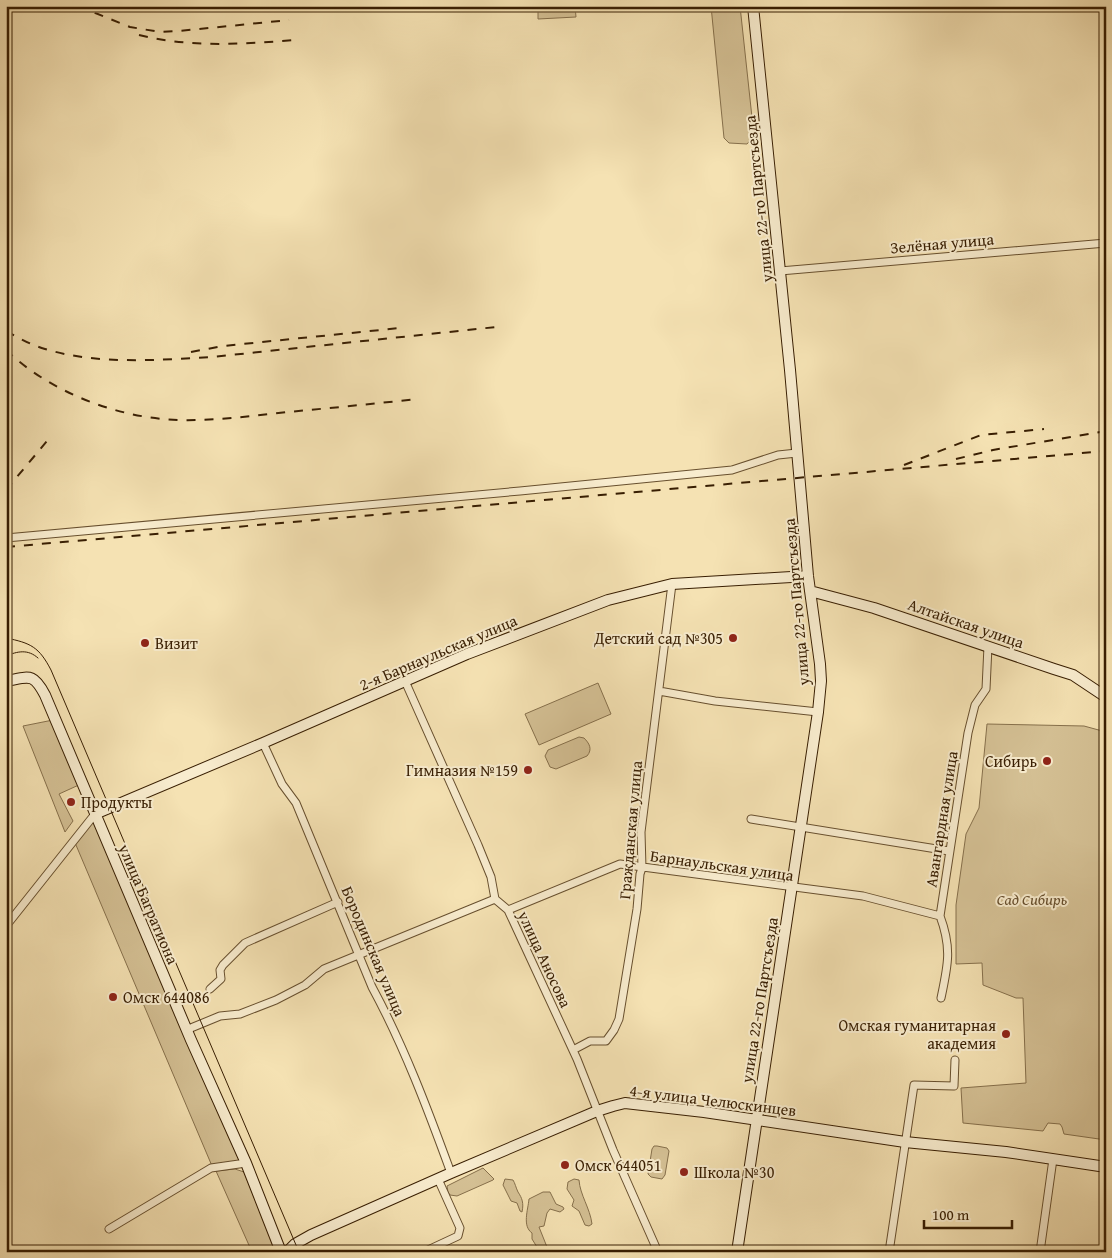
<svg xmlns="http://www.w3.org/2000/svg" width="1112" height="1258" viewBox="0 0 1112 1258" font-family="'Gentium Book Plus',serif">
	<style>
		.green { fill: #d5c195; stroke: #86704c }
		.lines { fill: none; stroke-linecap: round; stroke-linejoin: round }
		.street-casing { stroke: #674f2e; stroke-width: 9 }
		.secondary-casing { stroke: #381e02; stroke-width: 12 }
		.street { stroke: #f8ecce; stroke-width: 7 }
		.secondary { stroke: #f8ecce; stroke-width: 10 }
		.tram { stroke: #381e02; stroke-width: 1 }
		.rail { stroke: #381e02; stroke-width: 2; stroke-dasharray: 9 9; stroke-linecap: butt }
		.poi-dot { fill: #8f2418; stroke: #f8ecce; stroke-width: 2 }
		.labels { text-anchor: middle; stroke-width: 4; stroke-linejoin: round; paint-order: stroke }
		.street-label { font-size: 16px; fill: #381e02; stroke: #f8ecce }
		.poi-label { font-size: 16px; fill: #381e02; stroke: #f8ecce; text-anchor: start }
		.park-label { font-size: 16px; font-style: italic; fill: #674f2e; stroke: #f8ecce }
	</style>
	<rect width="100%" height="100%" fill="#f5e2b3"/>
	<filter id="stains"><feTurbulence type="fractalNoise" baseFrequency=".004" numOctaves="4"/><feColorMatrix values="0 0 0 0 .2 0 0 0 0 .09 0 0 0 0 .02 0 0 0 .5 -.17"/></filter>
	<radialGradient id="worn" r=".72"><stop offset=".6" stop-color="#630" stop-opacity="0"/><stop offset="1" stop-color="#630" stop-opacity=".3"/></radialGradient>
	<!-- green -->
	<path class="green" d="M538,6H575L576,17L538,19Z
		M711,6H740L754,136L747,144L729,143L724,138Z
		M598,683L611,714L539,745L525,714Z
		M53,720L81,784L59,794L73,821L65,832L23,726Z
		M987,724L1084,726L1106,732V1140L1064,1134L1062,1127L1060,1124L1048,1123L1043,1131L963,1123L961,1088L1026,1083L1023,998H1016L983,985L982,963L956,964V905L966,834L979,808Z
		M579,737L584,738C589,743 593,749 587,756L556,769L550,767L545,756L548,750Z
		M92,820L97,823L239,1159L237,1162L212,1166L73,838Z
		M657,1146L667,1148L669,1151L665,1175L662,1179L651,1177L648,1174L652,1149L654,1146Z
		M483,1168L494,1179L493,1180L457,1196L450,1195L448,1192L447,1186Z
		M235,1169L244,1172L274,1247L273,1252H252L216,1171Z
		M505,1179L513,1180C515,1183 516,1188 518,1192C522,1198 524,1203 522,1212L520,1211L517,1203L511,1201L503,1185Z
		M574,1179L579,1180C580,1195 590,1208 592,1224L589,1226L585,1225L579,1211L572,1206L574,1200L567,1189L568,1182Z
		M543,1192H550L556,1204L563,1207L564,1209L560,1212L550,1209L547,1213L544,1226L539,1227L549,1252H540L532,1239V1233C522,1226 528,1210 529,1199Z"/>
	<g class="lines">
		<defs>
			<path id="street" d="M780,271L1106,243
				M6,538L520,491L732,470L778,455L797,453
				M405,681L478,845L491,877L495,899L508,910L577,1059L613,1150L658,1252
				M659,691L715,701L818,712
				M263,743L282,784L296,803L372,987C404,1046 428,1110 451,1173
				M751,819L949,851
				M508,910L620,864L863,896L940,916
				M6,926L95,814
				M210,989L221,979L220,970L223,965L245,943L338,902
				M941,998C948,965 952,948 940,916L968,733L975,705L986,689L988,646
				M186,1030L220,1016L240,1014L276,1000L305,985L324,969L495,899
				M573,1050L590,1041H606L614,1030L619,1019L637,909L640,874L642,868L641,832L672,584
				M109,1229L211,1168L246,1163
				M429,1252L428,1250L458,1236L460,1228L438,1179
				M889,1252L914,1085L954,1086L955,1060
				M1040,1252L1053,1159"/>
			<path id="secondary" d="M810,591L874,608L1054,669L1073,675L1106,697
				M6,681C29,677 33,672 45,695L191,1040L246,1163L281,1252
				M95,814L263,743L467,654L608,600L672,584L808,576
				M287,1252L295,1244L311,1235L451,1173L597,1111L613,1106L625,1103L704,1112L905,1142L1006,1152L1106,1167
				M737,1252L818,712L821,681L820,664L808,576L790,370L753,6"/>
		</defs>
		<!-- street casing -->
		<use href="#street" class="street-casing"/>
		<!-- secondary casing -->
		<use href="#secondary" class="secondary-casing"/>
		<!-- street -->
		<use href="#street" class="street"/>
		<!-- secondary -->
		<use href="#secondary" class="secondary"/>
		<!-- tram -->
		<path class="tram" d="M6,638C31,643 39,647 51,670L299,1252
			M6,656C18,651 28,649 38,658"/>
		<!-- rail -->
		<path class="rail" d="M78,6L130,27L160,32L179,31L289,20
			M139,35C191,48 243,44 296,40
			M6,331C19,338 31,345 45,349C98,365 157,360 212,357L496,327
			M6,350C50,392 117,418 178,420C215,421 251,416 288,412C330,408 373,404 416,399
			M191,352L223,346L400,328
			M956,459L993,450L1106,431
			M904,465L981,435L1044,429
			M6,490L47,441
			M6,547L1106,451"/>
	</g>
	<!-- markers -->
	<g class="poi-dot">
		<circle cx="733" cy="638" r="5"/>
		<circle cx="145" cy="643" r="5"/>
		<circle cx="1047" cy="761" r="5"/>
		<circle cx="528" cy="770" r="5"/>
		<circle cx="71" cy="802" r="5"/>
		<circle cx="113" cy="997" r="5"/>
		<circle cx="1006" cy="1034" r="5"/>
		<circle cx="565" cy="1165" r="5"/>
		<circle cx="684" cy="1172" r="5"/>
	</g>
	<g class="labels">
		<!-- street labels -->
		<g class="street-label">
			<text transform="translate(758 199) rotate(-96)" y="6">улица 22-го Партсъезда</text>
			<text transform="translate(942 243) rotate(-5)" y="6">Зелёная улица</text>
			<text transform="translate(796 602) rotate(-95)" y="6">улица 22-го Партсъезда</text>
			<text transform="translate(966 623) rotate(19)" y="6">Алтайская улица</text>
			<text transform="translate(438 652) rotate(-23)" y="6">2-я Барнаульская улица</text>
			<text transform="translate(941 819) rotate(-81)" y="6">Авангардная улица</text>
			<text transform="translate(630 830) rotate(-85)" y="6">Гражданская улица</text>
			<text transform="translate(722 865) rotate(8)" y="6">Барнаульская улица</text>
			<text transform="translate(149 904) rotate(67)" y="6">улица Багратиона</text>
			<text transform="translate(374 951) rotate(67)" y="6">Бородинская улица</text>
			<text transform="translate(545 959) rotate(65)" y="6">улица Аносова</text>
			<text transform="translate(759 1000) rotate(-81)" y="6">улица 22-го Партсъезда</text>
			<text transform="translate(713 1100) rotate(7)" y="6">4-я улица Челюскинцев</text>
		</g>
		<!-- poi labels -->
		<g class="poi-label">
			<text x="723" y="644" text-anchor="end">Детский сад №305</text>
			<text x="155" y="649">Визит</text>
			<text x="1037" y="767" text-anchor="end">Сибирь</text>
			<text x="518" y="776" text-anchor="end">Гимназия №159</text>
			<text x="81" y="808">Продукты</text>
			<text x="123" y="1003">Омск 644086</text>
			<text x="996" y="1031" text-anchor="end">Омская гуманитарная<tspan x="996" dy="18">академия</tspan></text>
			<text x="575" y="1171">Омск 644051</text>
			<text x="694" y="1178">Школа №30</text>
		</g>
		<!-- park labels -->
		<g class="park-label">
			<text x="1032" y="905">Сад Сибирь</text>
		</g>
	</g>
	<!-- margin -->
	<rect width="1112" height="1258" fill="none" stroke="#f5e2b3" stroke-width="25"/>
	<rect x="8" y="8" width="1097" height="1243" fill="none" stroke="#381e02" stroke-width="2.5"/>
	<rect x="12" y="12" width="1087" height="1233" fill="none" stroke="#381e02"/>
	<!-- scale -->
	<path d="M924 1220v8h88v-8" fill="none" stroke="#381e02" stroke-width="2.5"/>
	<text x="932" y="1220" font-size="15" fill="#381e02" stroke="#f8ecce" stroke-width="4" paint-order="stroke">100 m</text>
	<rect width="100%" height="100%" filter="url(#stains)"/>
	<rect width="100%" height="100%" fill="url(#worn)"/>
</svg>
